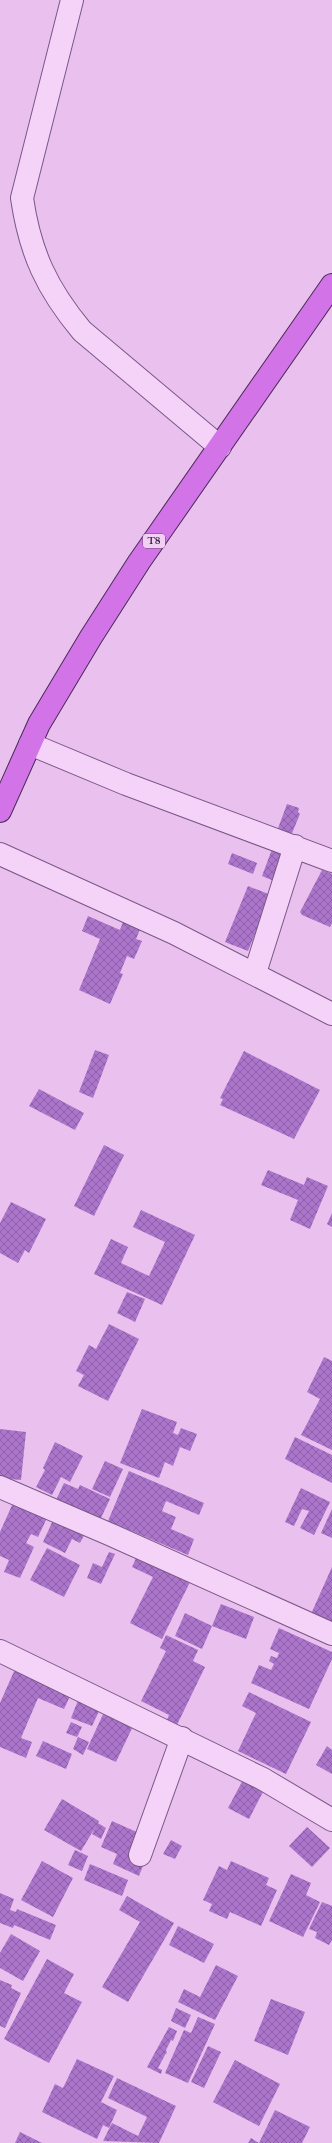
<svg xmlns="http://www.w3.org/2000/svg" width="332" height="2143" viewBox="0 0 332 2143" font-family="'Libre Baskerville',serif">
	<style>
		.building { fill: url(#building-cross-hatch) }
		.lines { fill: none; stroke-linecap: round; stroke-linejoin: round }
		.minor-casing { stroke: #7a5886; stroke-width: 24 }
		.trunk-casing { stroke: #472c54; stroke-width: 24 }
		.minor { stroke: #f5d3f9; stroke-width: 22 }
		.trunk { stroke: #d273e8; stroke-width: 22 }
		.labels { text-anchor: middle; stroke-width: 3.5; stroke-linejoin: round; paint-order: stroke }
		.shield { fill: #f2cff5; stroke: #69526f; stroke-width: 1 }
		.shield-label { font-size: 9px; font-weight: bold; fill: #2e1c36 }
	</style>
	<defs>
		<pattern id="building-cross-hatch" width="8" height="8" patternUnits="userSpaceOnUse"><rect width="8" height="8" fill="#ac75cc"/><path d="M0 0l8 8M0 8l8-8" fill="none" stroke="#8c5fa6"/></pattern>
	</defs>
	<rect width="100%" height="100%" fill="#eac0ee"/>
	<!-- building -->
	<path class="building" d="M287,804L299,808L298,812L300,814L290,838L277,831Z
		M275,841L286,845L274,881L262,876Z
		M232,853L257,863L253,874L228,864Z
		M322,870L332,874V923L330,927L302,915L300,912Z
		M248,886L271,895L248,951L225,942Z
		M88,916L120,930L124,919L141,927L136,939L142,941L134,959L127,956L120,973L123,974L110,1004L79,990L100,939L82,931Z
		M95,1050L109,1055L93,1098L79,1092Z
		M244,1051L320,1090L294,1139L220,1105L223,1099L220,1098Z
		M39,1089L84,1113L75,1130L29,1106Z
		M104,1145L124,1155L94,1216L74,1206Z
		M268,1170L304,1185L307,1177L328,1186L310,1229L290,1220L298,1200L261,1185Z
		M11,1202L46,1219L29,1253L25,1250L18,1263L0,1253V1223Z
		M141,1210L195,1235L162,1305L94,1274L111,1239L128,1247L121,1263L149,1276L165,1242L133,1227Z
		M332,1213V1227L327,1224Z
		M127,1292L145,1299L135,1322L117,1313Z
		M109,1324L139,1339L108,1401L78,1386L84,1375L76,1371L89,1345L96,1349Z
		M324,1357L332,1361V1450L301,1435L320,1399L307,1392Z
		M142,1409L177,1422L173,1433L178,1435L181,1428L197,1434L190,1451L180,1447L173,1466L165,1462L159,1478L120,1463Z
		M0,1429L26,1432L21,1480L0,1478Z
		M295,1437L332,1455V1483L285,1459Z
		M55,1442L83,1456L70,1482L61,1477L52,1495L36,1487L45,1470L43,1468Z
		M105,1461L123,1469L110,1497L92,1489Z
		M129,1471L204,1503L199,1515L166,1501L162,1511L176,1517L171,1529L194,1539L188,1555L108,1521Z
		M64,1483L78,1489L80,1485L110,1499L100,1520L56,1500Z
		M301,1488L330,1502L314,1535L300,1528L309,1511L302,1509L294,1526L285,1522Z
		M13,1503L47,1518L38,1537L31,1534L26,1543L34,1547L20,1578L4,1572L9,1560L0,1556V1532Z
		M332,1509V1538L321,1533Z
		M55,1516L86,1532L80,1543L72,1539L65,1553L43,1542Z
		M47,1548L80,1565L64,1597L30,1580Z
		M109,1552L115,1554L101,1584L87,1578L93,1563L102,1567Z
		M138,1554L191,1580L162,1639L130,1623L153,1577L132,1567Z
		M332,1567V1624L311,1614Z
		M221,1604L254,1617L246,1639L212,1626L202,1649L175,1636L185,1613L212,1626Z
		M279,1628L332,1652V1659L309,1709L251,1683L259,1665L271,1670L274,1664L269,1661L271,1656L277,1658L279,1653L270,1649Z
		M166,1635L198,1650L193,1661L205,1667L175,1729L165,1724L169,1715L141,1701L166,1651L160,1648Z
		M15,1669L71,1694L64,1709L38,1698L21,1738L32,1742L26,1758L0,1747V1703Z
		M249,1692L311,1722L286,1774L238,1751L256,1713L242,1706Z
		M79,1698L101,1707L92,1726L71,1718Z
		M105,1710L134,1724L116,1762L87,1749Z
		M71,1722L82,1727L77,1737L66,1733Z
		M78,1737L89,1742L83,1755L73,1749Z
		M43,1741L72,1754L66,1769L36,1756Z
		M327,1746L332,1750V1774L316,1765Z
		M244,1778L265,1788L249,1819L228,1808Z
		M62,1799L99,1821L98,1823L106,1828L101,1839L92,1834L96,1826L81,1851L44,1830Z
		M112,1821L139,1833L129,1856L144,1863L139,1876L113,1864L117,1854L101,1847Z
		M307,1827L330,1848L312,1867L289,1846Z
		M171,1840L182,1846L175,1859L163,1854Z
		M75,1850L88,1856L82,1871L68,1865Z
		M42,1861L73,1878L53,1917L21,1900Z
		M231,1861L269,1878L266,1885L277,1890L261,1926L230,1912L227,1919L209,1911L212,1904L203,1900L219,1866L227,1870Z
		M90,1864L128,1880L122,1896L84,1880Z
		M291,1874L311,1883L306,1895L320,1902L303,1937L269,1921Z
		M0,1893L14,1899L10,1910L16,1912L17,1909L56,1925L50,1940L14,1925L13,1928L0,1923Z
		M127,1896L174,1923L128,2002L102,1987L140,1922L119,1910Z
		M322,1902L332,1906V1940L329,1945L315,1938L317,1932L309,1929Z
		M178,1926L214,1944L204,1963L169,1945Z
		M11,1934L40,1951L23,1981L0,1968V1953Z
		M47,1959L74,1974L64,1993L82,2002L49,2063L4,2039Z
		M216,1965L238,1976L215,2020L178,2002L184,1989L200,1997Z
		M0,1980L12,1985L11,1988L21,1993L5,2028L0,2026Z
		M271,1999L305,2012L288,2055L254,2041Z
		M176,2008L191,2015L185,2028L171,2021Z
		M198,2017L215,2024L188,2083L165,2073L184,2030L191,2033Z
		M169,2027L177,2031L173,2041L171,2040L166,2050L167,2054L166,2053L158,2068L162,2070L161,2074L147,2067Z
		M208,2046L221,2052L204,2088L191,2082Z
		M77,2059L114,2076L101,2102L117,2110L109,2128L103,2125L97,2139L42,2112L55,2084L63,2088Z
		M235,2060L280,2084L259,2126L213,2102Z
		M117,2078L176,2106L159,2143L103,2141L112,2123L138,2136L147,2117L108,2098Z
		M275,2110L310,2127L302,2143H248L251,2138L259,2143Z
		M20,2132L42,2143H15Z"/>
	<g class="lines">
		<defs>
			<path id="minor" d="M72,0L22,198C30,253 47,289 82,331L220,447
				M30,744L126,784L332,861
				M0,854L174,933L332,1014
				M255,973L295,846
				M0,1487L109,1534L332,1634
				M0,1651L263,1779L332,1820
				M140,1855L182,1738"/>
			<path id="trunk" d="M0,811L39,724L91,637L139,562L332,285"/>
		</defs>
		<!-- minor casing -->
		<use href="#minor" class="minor-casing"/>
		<!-- trunk casing -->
		<use href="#trunk" class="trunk-casing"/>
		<!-- minor -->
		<use href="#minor" class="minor"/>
		<!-- trunk -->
		<use href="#trunk" class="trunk"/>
	</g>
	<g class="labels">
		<!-- shield labels -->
		<rect class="shield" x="143" y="534" width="22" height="14" rx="3"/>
		<g class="shield-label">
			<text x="154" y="544">T8</text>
		</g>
	</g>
</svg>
